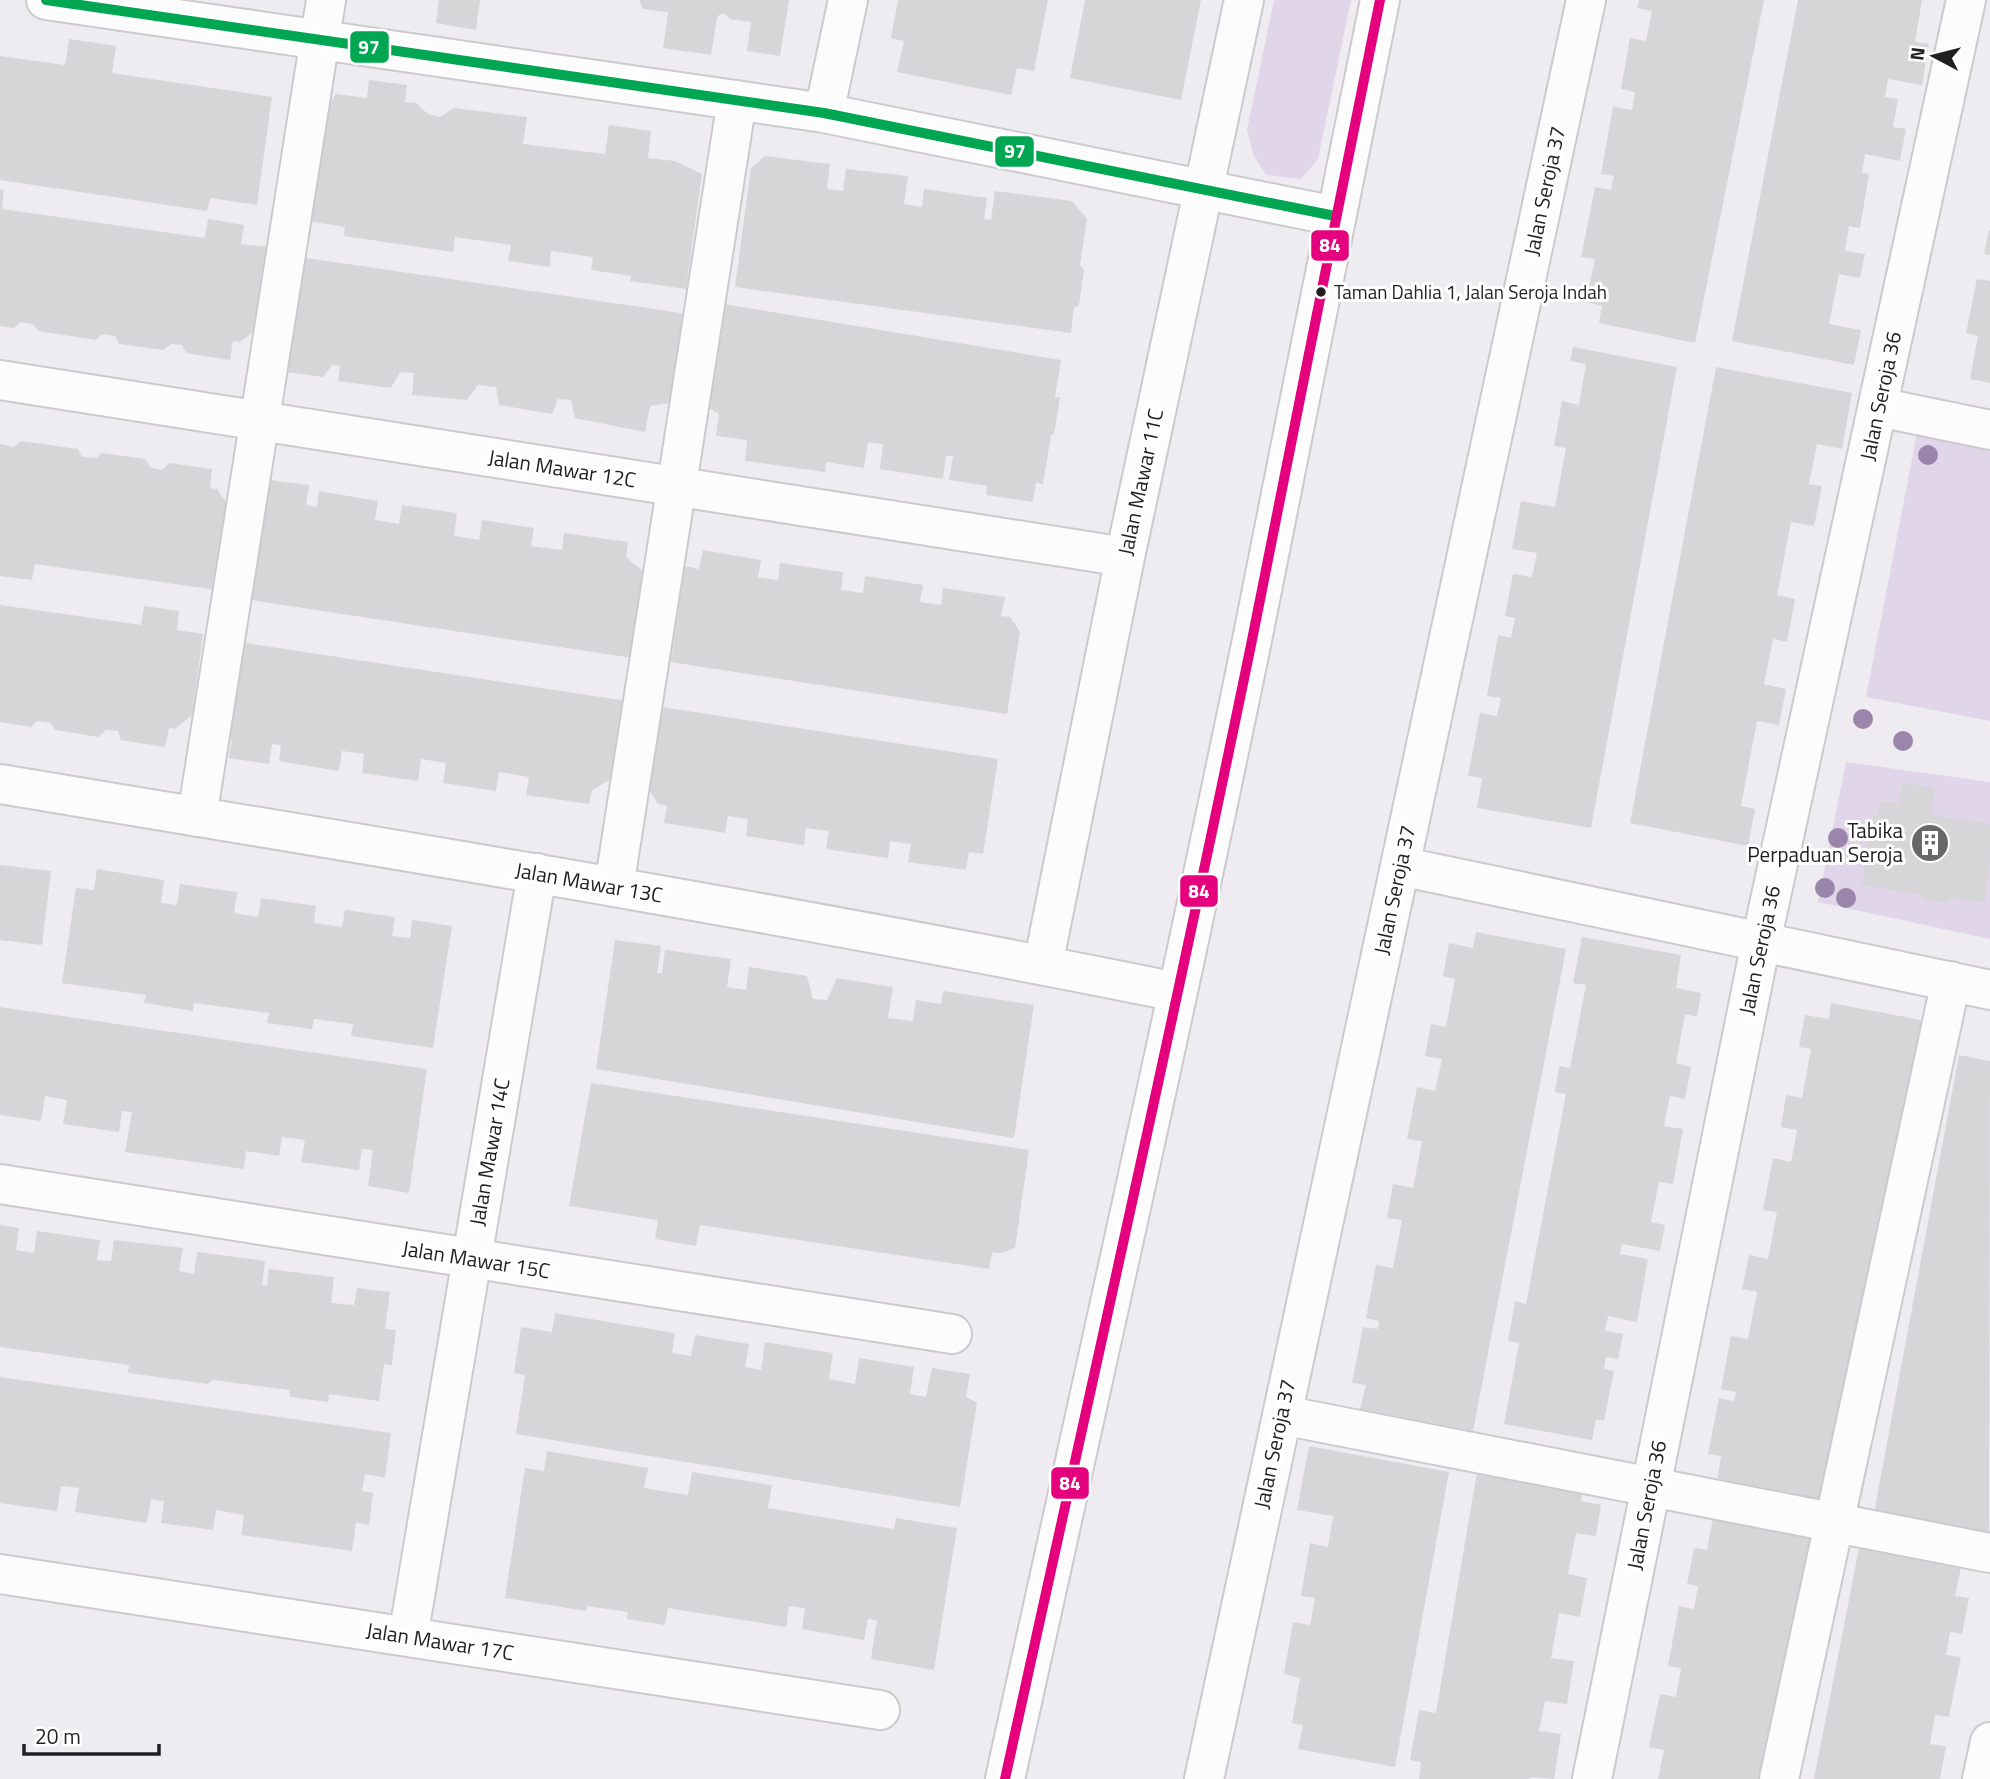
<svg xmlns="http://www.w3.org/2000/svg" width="1990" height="1779" viewBox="0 0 1990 1779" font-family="'Titillium Web',sans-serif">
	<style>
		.green { fill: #e1d5e9 }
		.building { fill: #d6d5d8 }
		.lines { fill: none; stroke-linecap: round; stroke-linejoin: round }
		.minor-casing { stroke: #cccacd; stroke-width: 42 }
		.minor { stroke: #fcfcfd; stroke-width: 38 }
		.bus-1-casing { stroke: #fff; stroke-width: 16 }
		.bus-2-casing { stroke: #fff; stroke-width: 16 }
		.bus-1 { stroke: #00a651; stroke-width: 10 }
		.bus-2 { stroke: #e5007d; stroke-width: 10 }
		.tree { fill: #9c85aa }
		.bus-dot { fill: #211f22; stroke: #fff; stroke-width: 2.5 }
		.labels { text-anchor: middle; stroke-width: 6; stroke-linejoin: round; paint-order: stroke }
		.bus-label { font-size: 19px; fill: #211f22; stroke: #fff; text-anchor: start }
		.street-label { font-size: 21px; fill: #211f22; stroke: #fff }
		.poi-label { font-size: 21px; fill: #211f22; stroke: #fff; text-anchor: end }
		.line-badge { stroke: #fff; stroke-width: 2.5 }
		.badge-label { font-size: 19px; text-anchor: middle; font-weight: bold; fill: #fff }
	</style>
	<rect width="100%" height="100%" fill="#eeecf0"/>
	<!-- green -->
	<path class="green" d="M1274,0H1351L1318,159L1301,179L1266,175L1253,154L1247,130Z
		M1918,428L1990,442V721L1866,697Z
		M1846,762L1990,782V939L1818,902Z"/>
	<!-- building -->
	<path class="building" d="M439,0H480L476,30L436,23Z
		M639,0H789L780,56L747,51L751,22L730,19L726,14H720L717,18L711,55L663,48L668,12L643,9Z
		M898,0H1048L1034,71L1017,68L1011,95L897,72L904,41L891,38Z
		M1085,0H1201L1181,100L1070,78Z
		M1639,0H1764L1695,343L1599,323L1602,306L1586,302L1595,259L1581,257L1595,187L1611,190L1614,176L1601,174L1613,107L1632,110L1635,92L1621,89L1630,38L1646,41L1652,11L1637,8Z
		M1798,0H1922L1915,42L1929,44L1922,85L1888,79L1885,97L1898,99L1893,127L1906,129L1900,161L1865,154L1862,173L1869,174L1860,228L1849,226L1845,251L1865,254L1860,278L1839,274L1829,324L1861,330L1854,365L1732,341Z
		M69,39L116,46L112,73L272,97L257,205L210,198L207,211L0,180V56L65,65Z
		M369,80L407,85L405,102L416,103L428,114L440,117L454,108L527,117L523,144L605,154L609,125L651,131L648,158L675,161L702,174L686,289L630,281L631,276L591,270L593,257L551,251L550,267L508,261L511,245L455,237L453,252L344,236L345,227L307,221L322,114L336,94L367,98Z
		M765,156L830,164L827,189L843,191L846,169L908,176L904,204L922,207L924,189L987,198L984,219L991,220L995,191L1072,201L1087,219L1080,265L1084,270L1079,305L1074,308L1071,333L735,287L751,168Z
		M0,189L4,190L2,209L205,238L208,219L244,225L241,244L268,247L257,329L240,342L233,341L230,360L186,353L182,345L171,344L163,350L119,344L115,336L102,334L96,340L38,331L33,324L20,322L14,328L0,326Z
		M1989,230H1990V255L1984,254Z
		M293,256L688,314L675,402L650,406L645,432L575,418L571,400L558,399L552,414L499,405L496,387L478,385L467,400L412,395L414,373L400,372L391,388L338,381L340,366L332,365L323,377L286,372Z
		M1977,279L1990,281V383L1970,379L1978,336L1966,333Z
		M718,303L1061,360L1055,397H1060L1054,434L1051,435L1043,484L1036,483L1033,502L986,495L987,486L949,480L953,456H946L943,479L880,469L883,444L868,442L864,468L826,462L825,472L745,461L747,440L716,436L719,414L709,408L723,326L714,325Z
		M1573,347L1677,367L1591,828L1477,808L1482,778L1468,776L1480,713L1497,716L1501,698L1487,696L1498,635L1511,638L1515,618L1505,616L1513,574L1532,577L1537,553L1512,549L1521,501L1555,507L1566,448L1554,446L1562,401L1579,405L1586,364L1570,361Z
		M1716,367L1852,393L1842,449L1817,444L1809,484L1822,486L1814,526L1791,522L1777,595L1795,599L1787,642L1773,639L1764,684L1786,689L1779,725L1757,721L1741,806L1755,809L1748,846L1630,823Z
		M21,441L78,449L82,457L96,458L102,453L145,459L151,468L162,470L169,463L212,469L210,488L217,489L229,507L217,590L35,564L32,580L0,576V444L13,447Z
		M270,480L309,485L306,505L317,507L319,491L378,501L375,520L399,524L402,505L457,513L454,536L479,540L482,520L534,528L531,546L562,550L564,533L628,542L626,557L651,578L639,659L238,598L253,496L267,498Z
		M703,550L761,560L758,577L778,580L780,563L843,572L841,590L863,593L865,576L923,585L920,602L941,605L943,588L1005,597L1001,616L1010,617L1020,632L1007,714L671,662L685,566L699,569Z
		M0,605L141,625L144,606L179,611L177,630L203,634L192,715L175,729L169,728L165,747L121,740L118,731L106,730L98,737L55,730L51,723L37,721L31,727L0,722Z
		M232,641L627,701L615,777L592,790L589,804L526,795L529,777L499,772L496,791L443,783L446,763L421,759L418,781L362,773L364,754L342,751L339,771L279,761L281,745L272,744L269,764L229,758L232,739L217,737Z
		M662,707L998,759L983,854L969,852L966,870L908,862L911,844L890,841L888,858L826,849L829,831L806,828L804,845L746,836L748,819L728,816L725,833L664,823L667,806L658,804L649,790Z
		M1902,783L1935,788L1931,815L1990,824V861L1984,903L1951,898L1949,903L1924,900L1921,895L1862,885L1873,816L1878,815L1880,801L1899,803Z
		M0,865L51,871L42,945L0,940Z
		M97,869L164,880L161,903L177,905L180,884L237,892L234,913L258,917L261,898L316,906L314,923L342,927L345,910L395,917L392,936L410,938L412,920L452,926L433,1048L351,1036L353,1024L314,1019L312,1029L267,1023L269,1013L194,1003L193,1011L144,1003L146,995L62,983L76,888L94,890Z
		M1476,932L1566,949L1473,1431L1360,1409L1366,1385L1352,1383L1363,1327L1378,1329L1379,1321L1366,1318L1376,1265L1393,1268L1402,1220L1387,1218L1393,1184L1413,1188L1422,1141L1407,1139L1417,1087L1435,1091L1442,1059L1425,1056L1431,1024L1446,1027L1455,979L1443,976L1449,943L1473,948Z
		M1582,937L1681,955L1676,988L1701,993L1697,1017L1685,1014L1676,1063L1691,1067L1685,1099L1670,1096L1664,1126L1683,1129L1673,1184L1659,1182L1651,1222L1665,1225L1660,1251L1622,1244L1620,1254L1648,1259L1637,1322L1608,1316L1605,1331L1623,1334L1618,1359L1606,1357L1604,1369L1614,1371L1604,1421L1596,1419L1592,1440L1504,1424L1519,1343L1508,1341L1515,1301L1526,1304L1566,1094L1555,1092L1559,1066L1570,1068L1586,985L1573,983Z
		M615,940L661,946L657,973H662L665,950L731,959L727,987L746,990L749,967L807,976L813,999L827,1000L837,978L893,987L888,1018L913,1021L916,1000L941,1004L943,991L1034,1005L1014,1138L596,1069Z
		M1831,1003L1921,1020L1829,1502L1717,1480L1721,1456L1708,1454L1719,1398L1734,1401L1736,1392L1721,1389L1731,1336L1748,1339L1757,1292L1742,1289L1749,1255L1768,1259L1777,1212L1763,1210L1773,1158L1791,1162L1797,1130L1781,1127L1786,1095L1802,1098L1811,1049L1799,1047L1805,1015L1829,1019Z
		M0,1007L427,1069L409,1193L368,1186L373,1150L362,1149L359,1170L301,1162L305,1140L282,1137L279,1156L246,1151L244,1169L125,1152L132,1112L122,1111L119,1132L63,1124L67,1100L45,1096L41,1121L0,1115Z
		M1959,1055L1990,1061L1989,1535L1874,1513Z
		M591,1083L1029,1150L1015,1248L1001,1253L992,1252L989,1269L700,1225L696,1246L655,1239L658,1220L569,1206Z
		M0,1225L19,1228L16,1250L34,1253L37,1231L100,1240L97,1260L111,1261L114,1240L183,1248L179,1271L194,1274L197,1252L265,1261L262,1285L267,1286L269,1269L334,1277L331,1303L354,1305L357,1288L390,1292L385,1329L396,1330L392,1365L384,1364L379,1401L329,1394L328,1402L290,1397L289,1390L213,1380L208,1384L128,1373L129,1365L0,1347Z
		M555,1313L675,1333L672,1353L691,1356L695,1335L749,1344L745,1367L761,1370L765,1342L833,1353L829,1379L855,1384L859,1358L914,1367L910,1394L926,1397L932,1368L970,1374L966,1397L977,1403L960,1507L516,1434L525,1375L514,1373L521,1327L552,1332Z
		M0,1377L391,1433L385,1478L365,1474L362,1491L373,1493L369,1525L356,1523L352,1551L241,1535L244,1515L216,1510L213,1530L161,1523L164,1501L151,1499L147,1523L75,1512L79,1488L61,1486L57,1511L0,1503Z
		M1309,1446L1449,1472L1395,1767L1298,1749L1303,1725L1292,1723L1300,1678L1284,1674L1293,1622L1310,1625L1315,1598L1301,1596L1310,1543L1328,1547L1333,1516L1297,1510Z
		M547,1451L648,1468L644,1488L688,1495L692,1472L772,1485L768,1508L894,1529L896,1518L957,1528L934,1670L871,1659L877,1620L868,1619L864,1640L802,1629L805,1608L789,1606L786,1627L668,1608L665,1625L627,1619L628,1612L587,1606L586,1611L505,1598L525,1468L544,1471Z
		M1477,1472L1583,1490L1581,1501L1601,1505L1596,1536L1576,1533L1568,1574L1587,1578L1580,1617L1559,1613L1551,1658L1574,1661L1567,1704L1545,1701L1539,1731L1561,1734L1554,1779L1531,1777L1530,1779H1419L1421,1762L1410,1760L1419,1710L1436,1713Z
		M1713,1518L1815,1538L1768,1779H1658L1664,1750L1649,1747L1660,1694L1676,1697L1681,1668L1668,1666L1679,1606L1694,1609L1698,1586L1687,1584L1694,1548L1707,1550Z
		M1860,1543L1962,1563L1955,1596L1969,1598L1962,1634L1950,1632L1946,1655L1961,1657L1949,1717L1935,1715L1930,1744L1946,1746L1940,1779H1814Z"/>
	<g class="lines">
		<defs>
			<path id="minor" d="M46,0L824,113L1335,216
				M824,113L848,0
				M0,380L1125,557
				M1878,407L1990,430
				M0,784C393,849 786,913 1177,992
				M197,817L326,0
				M1400,866L1990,990
				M614,887L737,100
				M1043,965L1125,557L1244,0
				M0,1184L952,1334
				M1282,1415L1990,1553
				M0,1574L880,1710
				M408,1637L537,873
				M1005,1779C1088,1401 1173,1024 1251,645C1295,430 1335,215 1380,0
				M1204,1779L1586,0
				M1592,1779L1761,942L1966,0
				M1779,1779L1951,981
				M1982,1779L1990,1742"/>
		</defs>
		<!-- minor casing -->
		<use href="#minor" class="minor-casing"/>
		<!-- minor -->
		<use href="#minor" class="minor"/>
		<defs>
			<path id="bus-1" d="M46,0L824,113L1335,216"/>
			<path id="bus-2" d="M1005,1779C1088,1401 1173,1024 1251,645C1295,430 1335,215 1380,0"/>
		</defs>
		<!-- bus-1 casing -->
		<use href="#bus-1" class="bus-1-casing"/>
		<!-- bus-2 casing -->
		<use href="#bus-2" class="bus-2-casing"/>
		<!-- bus-1 -->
		<use href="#bus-1" class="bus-1"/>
		<!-- bus-2 -->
		<use href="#bus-2" class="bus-2"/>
	</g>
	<!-- trees -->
	<g class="tree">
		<circle cx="1928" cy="455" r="10"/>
		<circle cx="1863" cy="719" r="10"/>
		<circle cx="1903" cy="741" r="10"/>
		<circle cx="1838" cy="838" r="10"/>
		<circle cx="1825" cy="888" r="10"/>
		<circle cx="1846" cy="898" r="10"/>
	</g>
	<!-- icons -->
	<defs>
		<symbol id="building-disc" viewBox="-11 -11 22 22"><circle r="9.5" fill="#69676a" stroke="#fff"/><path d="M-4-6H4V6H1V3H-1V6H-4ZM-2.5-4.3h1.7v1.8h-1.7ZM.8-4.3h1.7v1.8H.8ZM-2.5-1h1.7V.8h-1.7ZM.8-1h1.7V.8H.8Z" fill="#fff"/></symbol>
	</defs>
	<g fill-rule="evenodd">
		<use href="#building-disc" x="1908" y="821" width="44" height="44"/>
	</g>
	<!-- markers -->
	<circle class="bus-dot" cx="1321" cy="292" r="6"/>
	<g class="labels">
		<!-- bus labels -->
		<g class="bus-label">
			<text x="1334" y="299">Taman Dahlia 1, Jalan Seroja Indah</text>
		</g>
		<!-- street labels -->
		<g class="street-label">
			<text transform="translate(1545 191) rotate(-78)" y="7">Jalan Seroja 37</text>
			<text transform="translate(1881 396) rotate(-78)" y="7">Jalan Seroja 36</text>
			<text transform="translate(562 469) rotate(9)" y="7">Jalan Mawar 12C</text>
			<text transform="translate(1141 482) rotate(-78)" y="7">Jalan Mawar 11C</text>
			<text transform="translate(589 883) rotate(10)" y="7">Jalan Mawar 13C</text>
			<text transform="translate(1395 890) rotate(-78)" y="7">Jalan Seroja 37</text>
			<text transform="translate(1760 950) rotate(-78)" y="7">Jalan Seroja 36</text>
			<text transform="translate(490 1152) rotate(-80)" y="7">Jalan Mawar 14C</text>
			<text transform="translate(476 1260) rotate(9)" y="7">Jalan Mawar 15C</text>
			<text transform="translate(1275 1444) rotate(-78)" y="7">Jalan Seroja 37</text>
			<text transform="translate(1647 1505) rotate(-79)" y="7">Jalan Seroja 36</text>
			<text transform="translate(440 1642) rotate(9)" y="7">Jalan Mawar 17C</text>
		</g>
		<!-- poi labels -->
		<g class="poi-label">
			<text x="1903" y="838">Tabika<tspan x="1903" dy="24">Perpaduan Seroja</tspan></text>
		</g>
	</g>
	<g class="line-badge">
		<rect x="349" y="30" width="41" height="34" rx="7" fill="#00a651"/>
		<rect x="994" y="135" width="41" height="33" rx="7" fill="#00a651"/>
		<rect x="1310" y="229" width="40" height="33" rx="7" fill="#e5007d"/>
		<rect x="1179" y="874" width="40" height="34" rx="7" fill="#e5007d"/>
		<rect x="1050" y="1466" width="40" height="34" rx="7" fill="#e5007d"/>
	</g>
	<g class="badge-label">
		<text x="369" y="54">97</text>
		<text x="1015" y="158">97</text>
		<text x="1330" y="252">84</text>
		<text x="1199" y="898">84</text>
		<text x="1070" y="1490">84</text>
	</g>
	<!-- north arrow -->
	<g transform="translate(1934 56) rotate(277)" stroke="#ffffff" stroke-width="5" paint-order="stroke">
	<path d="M0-5L12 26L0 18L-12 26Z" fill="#211f22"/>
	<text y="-10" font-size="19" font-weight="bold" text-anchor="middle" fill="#211f22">N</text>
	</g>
	<!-- scale -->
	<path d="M24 1744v10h135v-10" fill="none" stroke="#211f22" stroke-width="3.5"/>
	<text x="35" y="1744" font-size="21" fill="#211f22" stroke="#ffffff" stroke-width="5" paint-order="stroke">20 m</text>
</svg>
